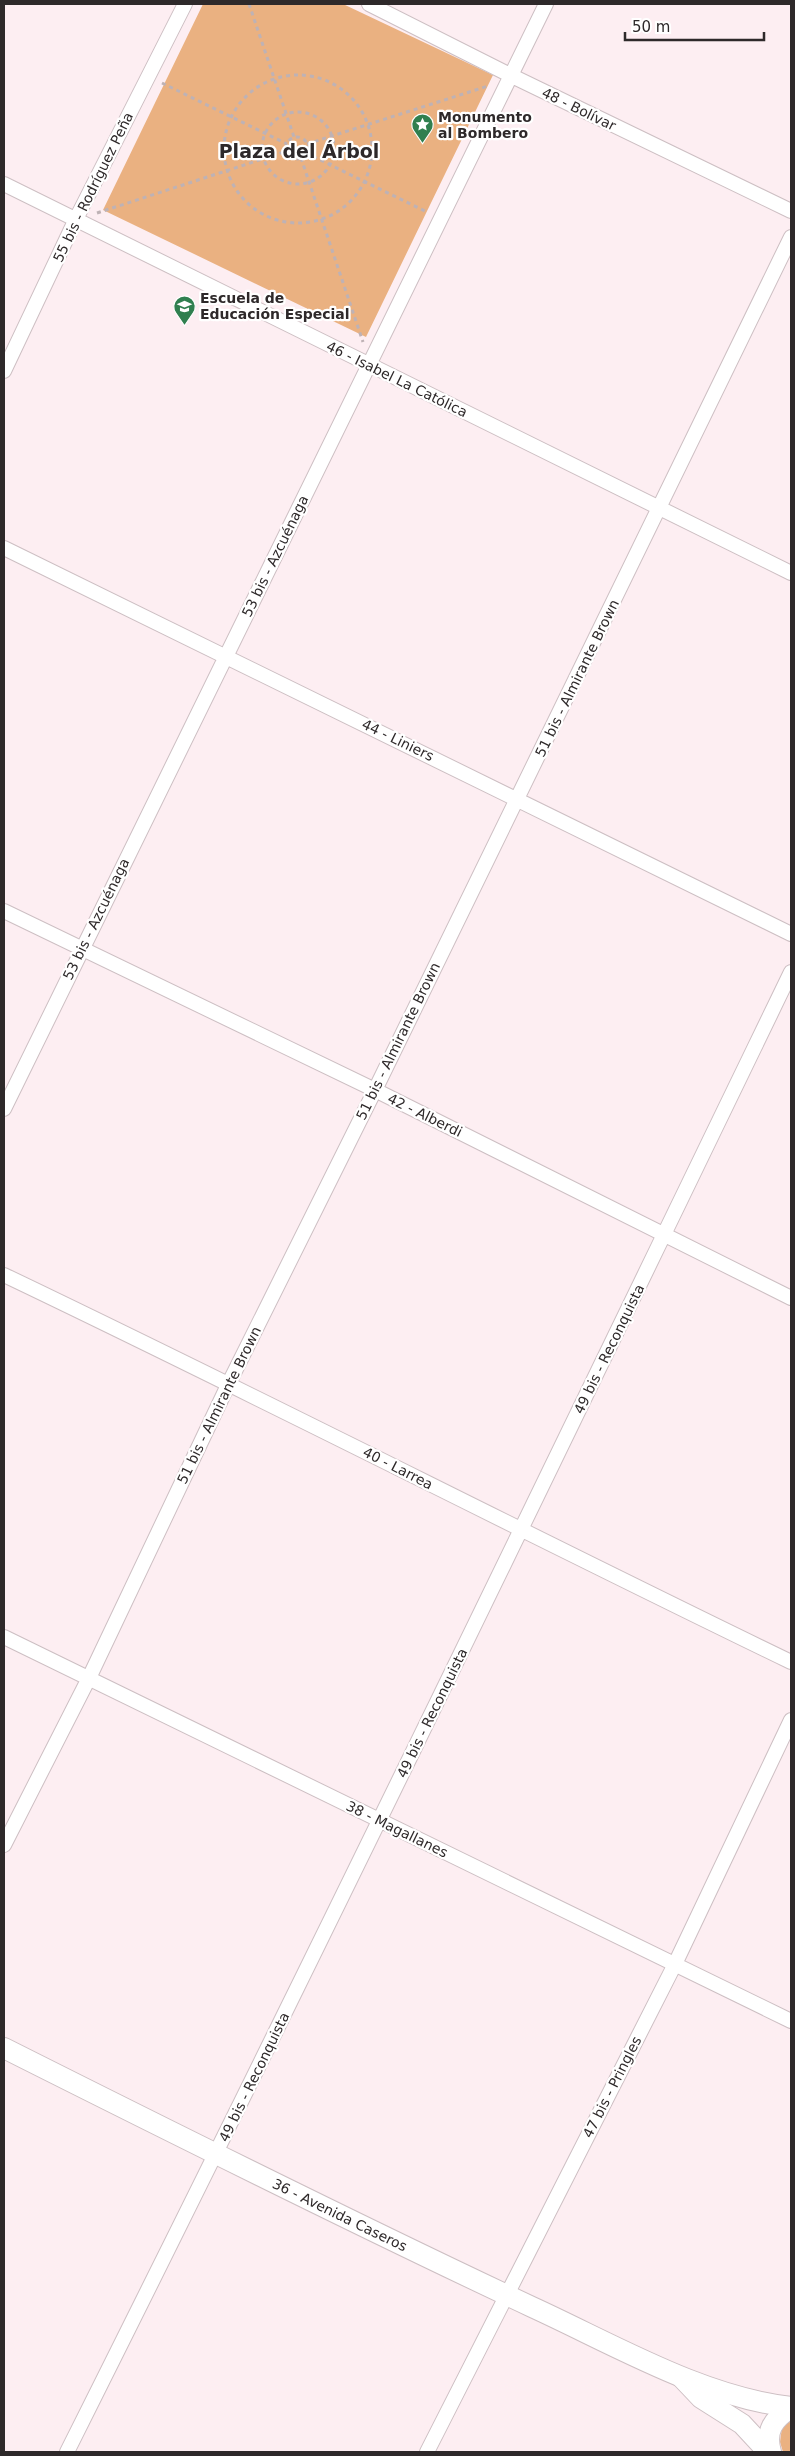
<svg xmlns="http://www.w3.org/2000/svg" width="795" height="2456" viewBox="0 0 795 2456" font-family="'DejaVu Sans',sans-serif">
	<style>
		.green { fill: #eab181 }
		.lines { fill: none; stroke-linecap: round; stroke-linejoin: round }
		.street-casing { stroke: #cdbfc3; stroke-width: 16 }
		.secondary-casing { stroke: #cdbfc3; stroke-width: 22 }
		.path { stroke: #beb2b5; stroke-width: 3; stroke-dasharray: 4 4; stroke-linecap: butt }
		.street { stroke: #fff; stroke-width: 14 }
		.secondary { stroke: #fff; stroke-width: 20 }
		.labels { text-anchor: middle; stroke-width: 4.5; stroke-linejoin: round; paint-order: stroke }
		.street-label { font-size: 14px; fill: #2e292a; stroke: #fff }
		.poi-label { font-size: 14px; font-weight: bold; fill: #2e292a; stroke: #fff; text-anchor: start }
		.district-label { font-size: 19px; font-weight: bold; fill: #2e292a; stroke: #fff }
	</style>
	<rect width="100%" height="100%" fill="#fdeef2"/>
	<!-- green -->
	<path class="green" d="M203,4H343L493,75L366,337L103,210Z
		M791,2421V2452H783L780,2442L782,2427Z"/>
	<g class="lines">
		<defs>
			<path id="street" d="M369,4L512,76L791,211
				M4,184L791,573
				M4,371L75,221L185,4
				M4,548L791,934
				M4,911L375,1090L791,1298
				M4,1109L546,4
				M4,1275C268,1401 528,1535 791,1662
				M4,1637L791,2021
				M4,1845L89,1678L229,1383L375,1090L791,237
				M67,2452C313,1961 552,1466 791,972
				M427,2452L675,1964L791,1720"/>
			<g id="secondary">
				<path id="s1" d="M4,2048C179,2136 355,2224 532,2307C613,2344 702,2397 791,2407"/>
				<path d="M682,2378L701,2398L742,2424L768,2452"/>
				<path d="M771,2452C765,2431 773,2419 791,2408"/>
			</g>
		</defs>
		<!-- street casing -->
		<use href="#street" class="street-casing"/>
		<!-- secondary casing -->
		<use href="#secondary" class="secondary-casing"/>
		<!-- path -->
		<path class="path" d="M249,4L294,137
			M224 149a74 74 0 1 1 148 0a74 74 0 1 1-148 0Z
			M162,83L287,144
			M262 148a36 36 0 1 1 72 0a36 36 0 1 1-72 0Z
			M286 148a11 11 0 1 1 22 0a11 11 0 1 1-22 0Z
			M307,144L488,86
			M306,153L427,212
			M301,158L363,342
			M97,213L287,151"/>
		<!-- street -->
		<use href="#street" class="street"/>
		<!-- secondary -->
		<use href="#secondary" class="secondary"/>
	</g>
	<!-- icons -->
	<defs>
		<symbol id="sight-pin" viewBox="-11 -11 22 30"><path d="M0 17L-7.5 6A9.5 9.5 0 1 1 7.5 6Z" fill="#307f4f" stroke="#fff"/><path d="M0-6L1.8-2.2L6-1.7L2.9 1.2L3.7 5.4L0 3.3L-3.7 5.4L-2.9 1.2L-6-1.7L-1.8-2.2Z" fill="#fff"/></symbol>
		<symbol id="school-pin" viewBox="-11 -11 22 30"><path d="M0 17L-7.5 6A9.5 9.5 0 1 1 7.5 6Z" fill="#307f4f" stroke="#fff"/><path d="M0-5L7-2L0 1L-7-2ZM-4 1L0 2.5L4 1V4Q0 6-4 4Z" fill="#fff"/></symbol>
	</defs>
	<g fill-rule="evenodd">
		<use href="#sight-pin" x="410" y="112" width="25" height="34"/>
		<use href="#school-pin" x="172" y="294" width="25" height="34"/>
	</g>
	<g class="labels">
		<!-- street labels -->
		<g class="street-label">
			<text transform="translate(579 109) rotate(26)" y="5">48 - Bolívar</text>
			<text transform="translate(93 187) rotate(-64)" y="5">55 bis - Rodríguez Peña</text>
			<text transform="translate(397 379) rotate(26)" y="5">46 - Isabel La Católica</text>
			<text transform="translate(275 556) rotate(-64)" y="5">53 bis - Azcuénaga</text>
			<text transform="translate(577 678) rotate(-64)" y="5">51 bis - Almirante Brown</text>
			<text transform="translate(398 740) rotate(26)" y="5">44 - Liniers</text>
			<text transform="translate(96 919) rotate(-64)" y="5">53 bis - Azcuénaga</text>
			<text transform="translate(398 1041) rotate(-64)" y="5">51 bis - Almirante Brown</text>
			<text transform="translate(425 1115) rotate(26)" y="5">42 - Alberdi</text>
			<text transform="translate(609 1349) rotate(-64)" y="5">49 bis - Reconquista</text>
			<text transform="translate(219 1405) rotate(-64)" y="5">51 bis - Almirante Brown</text>
			<text transform="translate(398 1468) rotate(27)" y="5">40 - Larrea</text>
			<text transform="translate(432 1713) rotate(-64)" y="5">49 bis - Reconquista</text>
			<text transform="translate(397 1829) rotate(26)" y="5">38 - Magallanes</text>
			<text transform="translate(254 2077) rotate(-64)" y="5">49 bis - Reconquista</text>
			<text transform="translate(612 2087) rotate(-63)" y="5">47 bis - Pringles</text>
			<text dy="5" stroke="none"><textPath href="#s1" startOffset="375">36 - Avenida Caseros</textPath></text>
		</g>
		<!-- poi labels -->
		<g class="poi-label">
			<text x="438" y="122">Monumento<tspan x="438" dy="16">al Bombero</tspan></text>
			<text x="200" y="303">Escuela de<tspan x="200" dy="16">Educación Especial</tspan></text>
		</g>
		<!-- district labels -->
		<g class="district-label">
			<text x="299" y="158">Plaza del Árbol</text>
		</g>
	</g>
	<!-- border -->
	<rect width="795" height="2456" fill="none" stroke="#2e292a" stroke-width="10"/>
	<!-- scale -->
	<path d="M625 32v8h139v-8" fill="none" stroke="#2e292a" stroke-width="2.5"/>
	<text x="632" y="32" font-size="15" fill="#2e292a" stroke="#ffffff" stroke-width="4" paint-order="stroke">50 m</text>
</svg>
